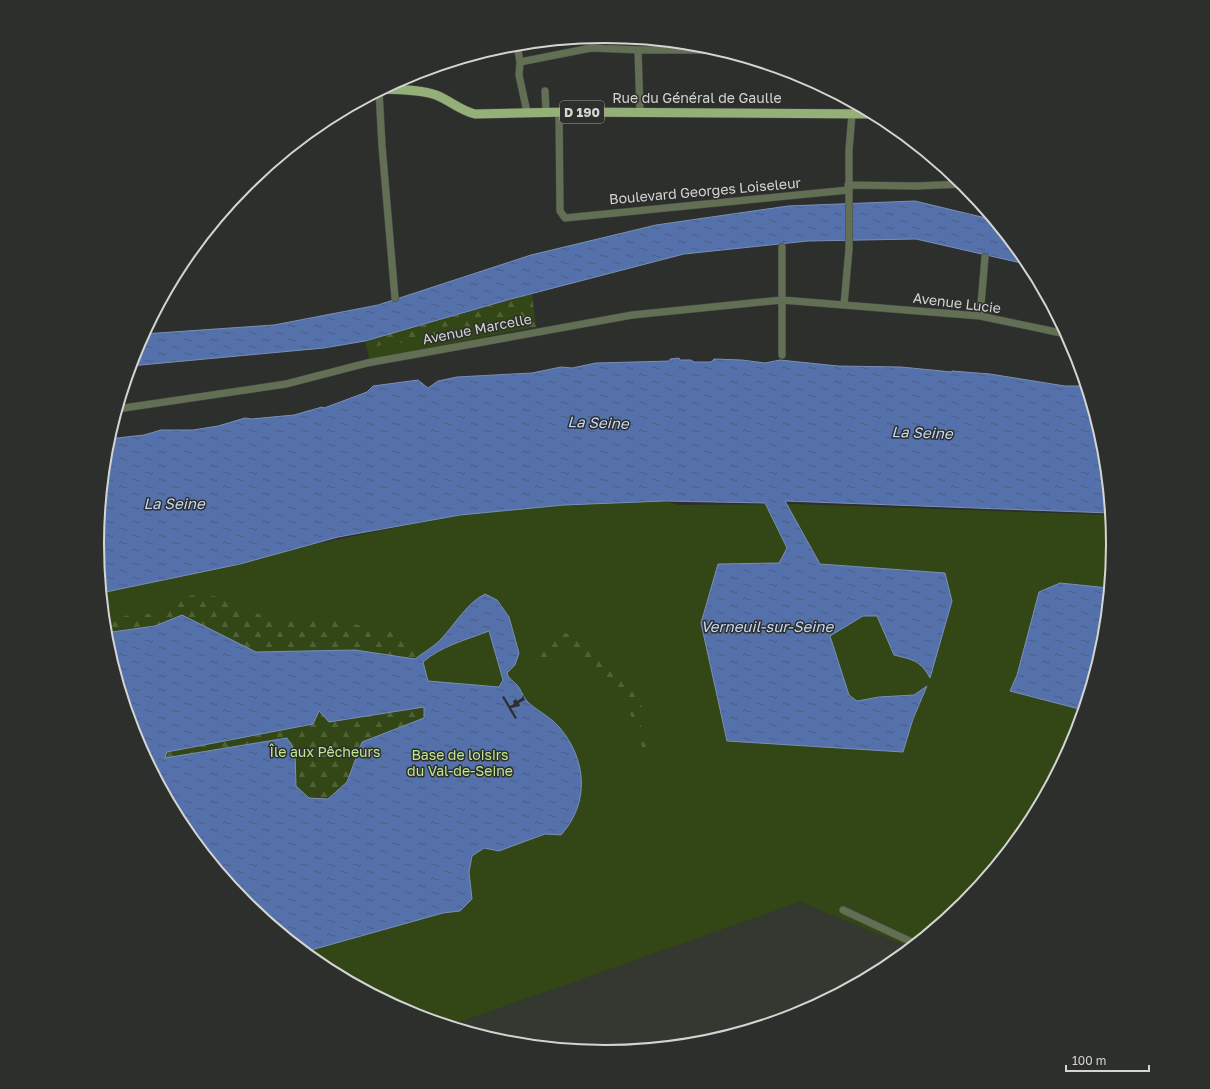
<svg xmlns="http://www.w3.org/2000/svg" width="1210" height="1089" viewBox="0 0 1210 1089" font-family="'Golos Text',sans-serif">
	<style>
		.built { fill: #343830 }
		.green { fill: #324715 }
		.forest { fill: url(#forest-firs) }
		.water { fill: url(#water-ripples); stroke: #7a8fb7; fill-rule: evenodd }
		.pier { fill: #2d2f2c }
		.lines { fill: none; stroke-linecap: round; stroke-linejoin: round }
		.minor-casing { stroke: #484a47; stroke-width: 8 }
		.major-casing { stroke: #484a47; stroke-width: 10 }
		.minor { stroke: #626f54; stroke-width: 7 }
		.major { stroke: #95af78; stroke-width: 9 }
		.labels { text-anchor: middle; stroke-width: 3; stroke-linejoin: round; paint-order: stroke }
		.shield { fill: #2d2f2c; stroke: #a2a3a1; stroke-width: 1 }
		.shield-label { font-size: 13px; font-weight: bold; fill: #d4d5d3 }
		.street-label { font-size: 14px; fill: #d4d5d3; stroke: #2d2f2c }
		.park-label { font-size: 14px; fill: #bfe98d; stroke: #2d2f2c }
		.water-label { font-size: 15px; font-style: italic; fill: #c6d8fa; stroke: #2d2f2c }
		.rim { fill: none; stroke: #d4d5d3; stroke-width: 2 }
	</style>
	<defs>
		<pattern id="forest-firs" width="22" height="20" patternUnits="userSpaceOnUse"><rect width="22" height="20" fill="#324715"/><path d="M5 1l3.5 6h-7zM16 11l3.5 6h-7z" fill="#4f6136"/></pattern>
		<pattern id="water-ripples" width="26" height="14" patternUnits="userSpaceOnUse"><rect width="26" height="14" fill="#5471ab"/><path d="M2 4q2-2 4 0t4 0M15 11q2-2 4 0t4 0" fill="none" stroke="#4c5d80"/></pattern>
	</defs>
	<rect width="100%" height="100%" fill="#2d2f2c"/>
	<!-- built -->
	<path class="built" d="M800,902L911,948L887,967L799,1014L704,1043L605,1053L506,1043L449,1026Z"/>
	<!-- green -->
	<path class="green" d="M508,320L511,332L369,359L367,349L376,346L402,343L442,327L461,325L470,327Z
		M665,501L678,505L796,504L1111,515L1113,545L1104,644L1075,739L1028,827L964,904L911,948L800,902L449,1026L410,1014L322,967L245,904L182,827L135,739L106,643L101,592L133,587L227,562L497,507Z"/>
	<!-- forest -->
	<path class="forest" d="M532,294L536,327L511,332L508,321L470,327L461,325L442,327L438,335L435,336L432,332L402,343L376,346L367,349L365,341Z
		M204,594L232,600L237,607L280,621L320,619L348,622L383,633L395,625L397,633L420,655L415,659L355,650L256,652L182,615L155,626L105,633L104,621H110L138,612L154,615L167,606L178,604L187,596Z
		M558,629C574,637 590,646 604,658C612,666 618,677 628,682L646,714L639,719C648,748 653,769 649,799L646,800V763L637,728L620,693L598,668L567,647L562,655L553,651L548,659L537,656L545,638Z
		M424,707V718L362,742L347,782L328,799L309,798L296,786L295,751L164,758L167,752L319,711L329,722Z"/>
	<!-- water -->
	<path class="water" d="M915,201L994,220L1030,265L916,239L808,241L684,254L511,299L365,341L324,348L130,366L135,350L143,334L274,325L378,305L531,255L656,225L788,206Z
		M679,358L680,360H691L694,362H711L714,359L742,360L765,363L780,360L838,366L901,367L952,372V371L990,374L1065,386H1086L1104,446L1110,513L785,501L820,564L945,573L952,601L930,678C920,660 913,660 894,655L877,616H863L830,636L849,695L857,701L879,697L914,695L927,686L913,719L903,752L727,741L701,623L718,564L779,563L787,548L765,503L665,501L564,505L460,515L338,537L240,564L101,593L97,544L108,439L144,435L161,430H193L218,426L245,418L251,419L294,415L322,407L324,408L367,392L373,386L418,380L428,388L438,381L457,377L532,373L561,367L572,368L596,363L670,361V359Z
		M1060,583L1109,588L1104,644L1083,710L1010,691L1017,675L1039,592Z
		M485,594L497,600L509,617L519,653L515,665L507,673C509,679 512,680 516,684C521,688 522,695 526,700C535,710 550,716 559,727C587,759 590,803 561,835L545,834L499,851L484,848L472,856L469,872L472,899L460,911L443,913L304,952L245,904L182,827L135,739L106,643L105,633L155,626L182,615L256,652L355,650L415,659C424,652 435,646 442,638C456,623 467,603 485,594ZM489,631L503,680L499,687L428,681L423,662C441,646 466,640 489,631ZM424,707V718L362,742L347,782L328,799L309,798L296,786L295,751L287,738L165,758L167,752L313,724L319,711L329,722Z"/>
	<!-- pier -->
	<path class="pier" d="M523,695L525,700L519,703L520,706L511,708L517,718L515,719L502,697L504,696L510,706L514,704L513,701L516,699L517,701L522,698Z"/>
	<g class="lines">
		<defs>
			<path id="minor" d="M517,45L520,62L519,75L527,112
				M638,50L640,112
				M520,62L591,48L641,50H718
				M379,91L382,146L395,298
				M545,91L546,112
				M559,112L560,211L565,218L848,190
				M848,185L916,186L964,184
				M844,305L849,249V150L852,114
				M980,316L985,257
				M782,355V247
				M117,409L286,384L367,363L632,315L782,300L980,316L1066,334
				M843,910L916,944"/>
			<path id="major" d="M383,89C400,90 419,89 436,95C451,101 459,110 475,114L568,112L872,114"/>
		</defs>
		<!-- minor casing -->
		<use href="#minor" class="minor-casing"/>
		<!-- major casing -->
		<use href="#major" class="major-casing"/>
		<!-- minor -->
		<use href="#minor" class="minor"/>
		<!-- major -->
		<use href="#major" class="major"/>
	</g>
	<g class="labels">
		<!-- shield labels -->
		<rect class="shield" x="560" y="101" width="44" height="22" rx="3"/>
		<g class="shield-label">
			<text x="582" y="117">D 190</text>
		</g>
		<!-- street labels -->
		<g class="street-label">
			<text x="697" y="103">Rue du Général de Gaulle</text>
			<text transform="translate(705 191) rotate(-5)" y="5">Boulevard Georges Loiseleur</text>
			<text transform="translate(957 303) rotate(7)" y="5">Avenue Lucie</text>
			<text transform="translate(477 329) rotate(-11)" y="5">Avenue Marcelle</text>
		</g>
		<!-- park labels -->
		<g class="park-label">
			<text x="325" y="757">Île aux Pêcheurs</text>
			<text x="460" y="760">Base de loisirs<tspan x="460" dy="16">du Val-de-Seine</tspan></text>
		</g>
		<!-- water labels -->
		<g class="water-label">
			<text transform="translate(598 423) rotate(2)" y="5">La Seine</text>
			<text transform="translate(922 433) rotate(2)" y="5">La Seine</text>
			<text x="174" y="509">La Seine</text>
			<text x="767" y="632">Verneuil-sur-Seine</text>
		</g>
	</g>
	<!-- crop -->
	<path d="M0 0H1210V1089H0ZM104 544a501 501 0 1 1 1002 0a501 501 0 1 1-1002 0Z" fill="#2d2f2c" fill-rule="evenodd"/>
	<path class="rim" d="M104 544a501 501 0 1 1 1002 0a501 501 0 1 1-1002 0Z"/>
	<!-- scale -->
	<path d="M1066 1065v6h83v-6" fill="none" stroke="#d4d5d3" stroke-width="2"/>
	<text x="1072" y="1065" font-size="12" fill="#d4d5d3" stroke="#2d2f2c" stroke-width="3" paint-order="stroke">100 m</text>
</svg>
